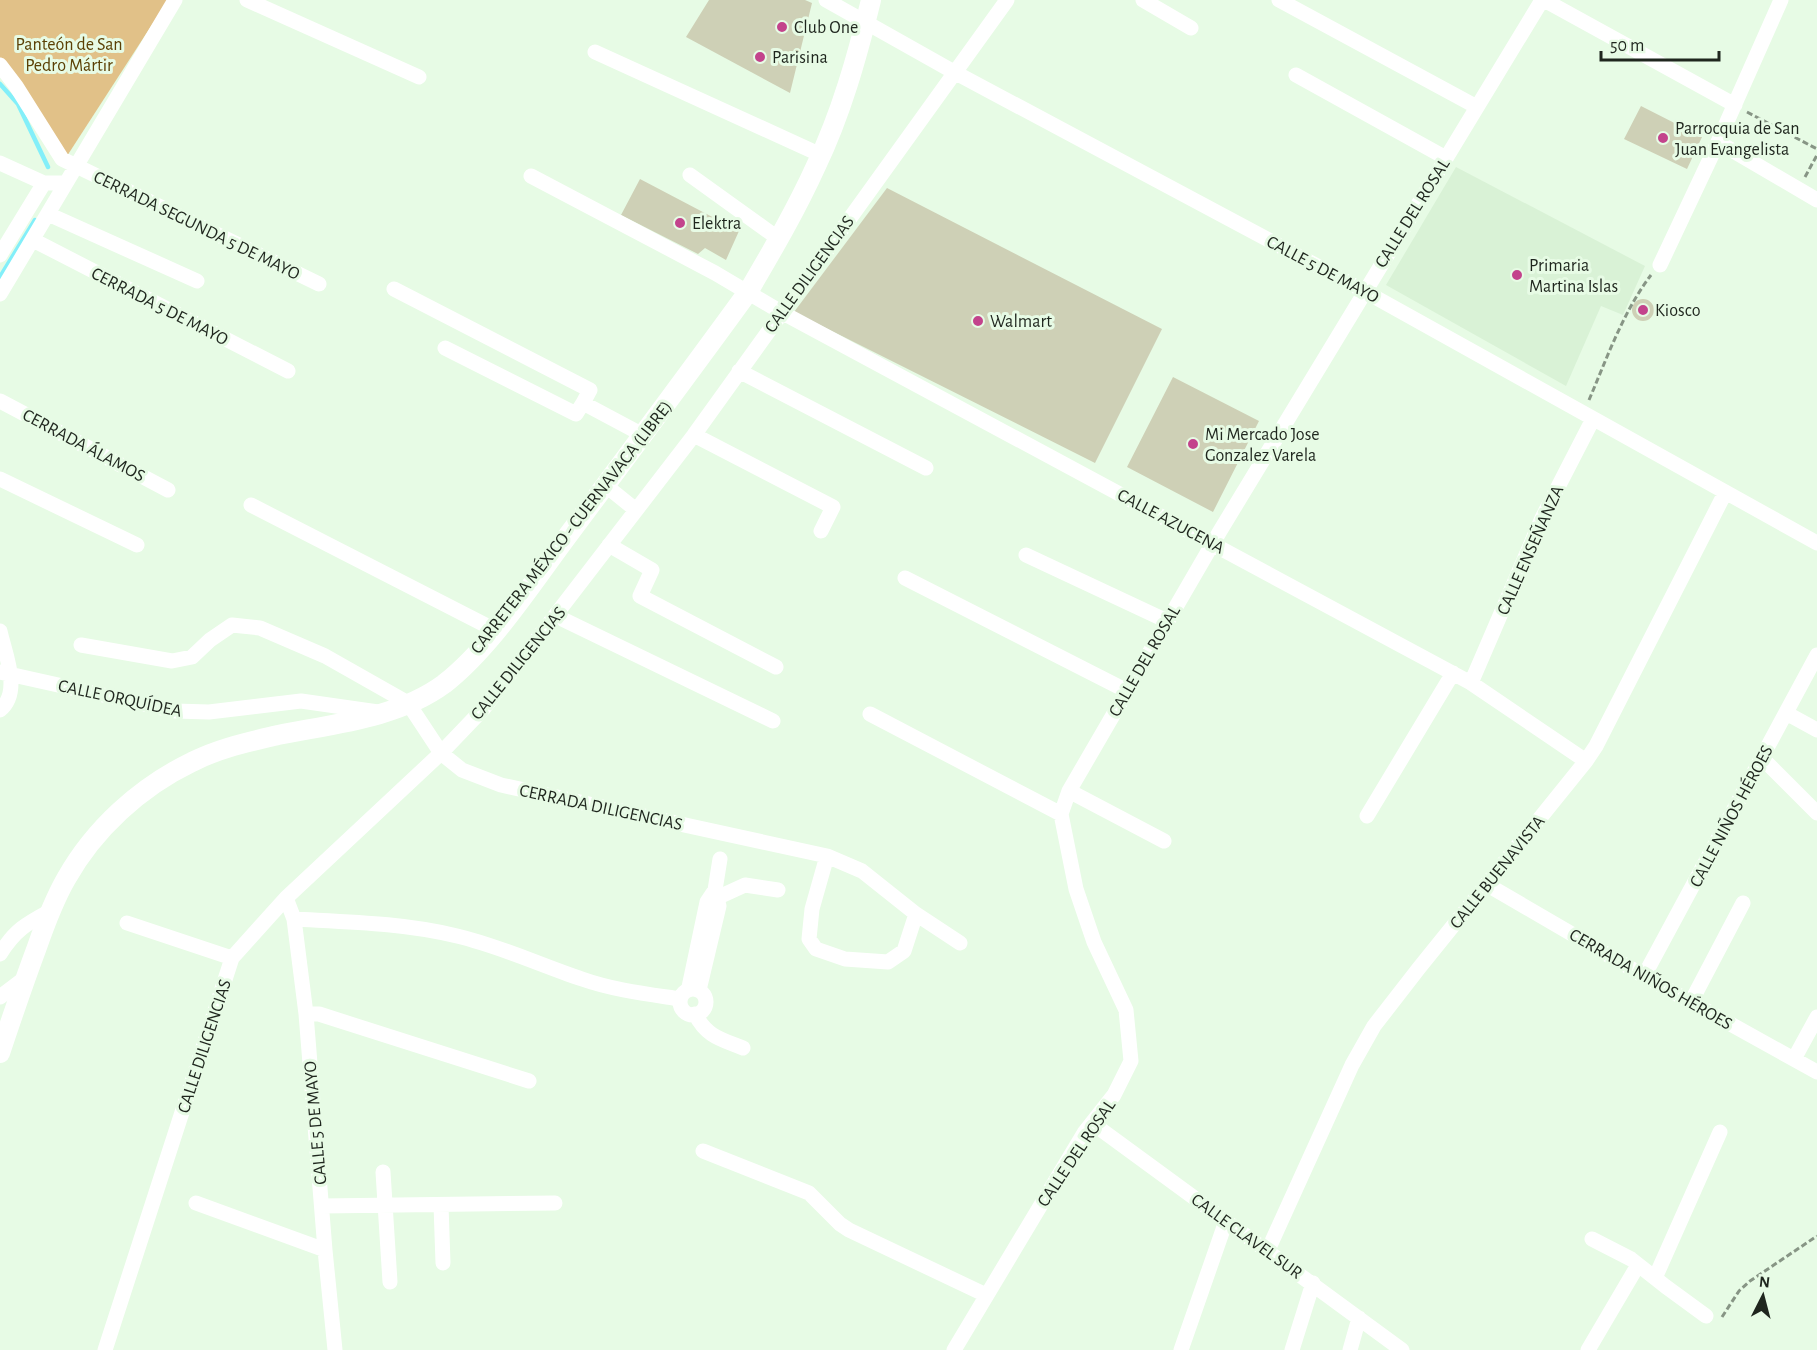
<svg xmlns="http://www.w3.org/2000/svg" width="1817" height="1350" viewBox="0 0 1817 1350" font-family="'Alegreya Sans',sans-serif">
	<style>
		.built { fill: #d9f2d6 }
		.green { fill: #e1c188 }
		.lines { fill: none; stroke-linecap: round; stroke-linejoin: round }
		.stream { stroke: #83eff9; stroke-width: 4.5 }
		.building { fill: #ced0b6 }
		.path { stroke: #879585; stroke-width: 3; stroke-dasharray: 6 3; stroke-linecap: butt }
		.minor { stroke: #fff; stroke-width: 15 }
		.major { stroke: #fff; stroke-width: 20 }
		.poi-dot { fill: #c3438c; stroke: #e7fbe5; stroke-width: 2 }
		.labels { text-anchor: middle; stroke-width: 6; stroke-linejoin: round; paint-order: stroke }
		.poi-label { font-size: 18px; fill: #1f261e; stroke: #e7fbe5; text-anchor: start }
		.park-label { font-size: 18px; fill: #5b4005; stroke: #e7fbe5 }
		.street-label { font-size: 18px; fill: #1f261e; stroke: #e7fbe5 }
	</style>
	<rect width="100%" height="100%" fill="#e7fbe5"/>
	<!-- built -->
	<path class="built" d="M1456,167L1645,266L1623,315L1601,306L1566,386L1386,285Z"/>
	<!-- green -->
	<path class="green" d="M0,0H168L67,156L0,59Z"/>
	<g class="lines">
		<!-- stream -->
		<path class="stream" d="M0,84L18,104L48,167
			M0,277L35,220"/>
	</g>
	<!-- building -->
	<path class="building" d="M709,0H805L812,3L790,93L686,37Z
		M1641,106L1702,137L1687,169L1624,139Z
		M640,179L739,231L726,260L705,248L698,254L621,215Z
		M887,188L1162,329L1095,463L794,312Z
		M1632 310a11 11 0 1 1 22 0a11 11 0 1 1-22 0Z
		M1173,377L1259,421L1213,512L1127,467Z"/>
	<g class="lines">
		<!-- path -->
		<path class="path" d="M1747,112L1817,149
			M1805,177L1817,155
			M1589,400C1607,358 1623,312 1651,275
			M1722,1317L1739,1291L1750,1281L1817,1236"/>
		<!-- minor -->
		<path class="minor" d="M247,0L419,77
			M826,0L954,72L1364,291L1817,543
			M1143,0L1191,28
			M1279,0L1477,107
			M1544,0L1735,105
			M595,52L821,155
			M0,65L16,86L62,159L319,284
			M1296,75L1446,158
			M1718,142L1817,200
			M0,163L44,183
			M690,175L779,239
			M531,176L715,273L781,312L1471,683L1586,761
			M48,214L197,281
			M33,240L288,371
			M0,255L44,183H66
			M1660,265L1718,142L1781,0
			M394,289L590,390L583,403L643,435
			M0,294L175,0
			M445,348L576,414L583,403
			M739,371L926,468
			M0,401L168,490
			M694,435L833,507L821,531
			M0,479L137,545
			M605,485L636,510
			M251,505L495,630
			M609,545L652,570L640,596L776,667
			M1026,555L1167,621
			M905,578L1127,691
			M556,616L773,721
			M0,631C5,654 22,692 0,710
			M81,645L172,661L192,657L210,640L232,625L260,628L325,656L408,703L441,753L462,770L501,785L827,856L862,871L916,914L960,943
			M0,672L175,711L209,712L301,701L378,712
			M1471,683L1542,518L1593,419
			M1786,713L1817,730
			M870,714L1061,814
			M1762,758L1817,813
			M1069,791L1164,841
			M1367,816L1453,673
			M827,856L812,909L809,939L816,949L845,959L888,962L904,951L916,914
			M1486,884L1644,976L1817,1072
			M286,898L294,919L306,1014L325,1250L335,1350
			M710,901L745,885L778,890
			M294,919C349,922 404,923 457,936C500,946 540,965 582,979C613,990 647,994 680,999
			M127,923L232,958
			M0,954C15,930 26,924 50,911
			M1644,976L1817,655
			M689,987L707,902L715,890
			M680 1002a13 13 0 1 1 26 0a13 13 0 1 1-26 0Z
			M699,990L719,906L715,890L720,859
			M0,997L25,978
			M1691,1002L1743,903
			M306,1014H319L529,1081
			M695,1014C707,1037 721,1039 743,1048
			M1794,1059L1817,1017
			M1092,1123L1402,1350
			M703,1151L809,1193L840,1224L849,1230L986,1295
			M383,1172L390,1282
			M196,1203L325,1250
			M441,1205L443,1263
			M322,1206L555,1203
			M1592,1239L1631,1259L1665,1286L1706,1316
			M1268,1250L1352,1065L1374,1026L1419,968L1586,761L1596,746L1725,493
			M1655,1278L1720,1132
			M105,1350L232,958L286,898L441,753L484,708L694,435L1007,0
			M954,1350L1084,1133L1114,1095L1131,1061L1126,1010L1094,942L1076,889L1061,814L1069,791L1220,531L1542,0
			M1181,1350L1226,1221
			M1292,1350L1313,1283
			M1350,1350L1359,1318
			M1588,1350L1638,1265"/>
		<!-- major -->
		<path class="major" d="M0,1053C12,1017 24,982 37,947C45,924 54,900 66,879C94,829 140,787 192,762C219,748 249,742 278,735C333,724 398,718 444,684C489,649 529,588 563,542C625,459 687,376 748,292C772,251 796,210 816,166C841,114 857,57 871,0"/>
	</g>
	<!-- markers -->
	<g class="poi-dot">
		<circle cx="782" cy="27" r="6"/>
		<circle cx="760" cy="57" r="6"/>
		<circle cx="1663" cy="138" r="6"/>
		<circle cx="680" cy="223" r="6"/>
		<circle cx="1517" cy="275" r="6"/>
		<circle cx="1643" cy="310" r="6"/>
		<circle cx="978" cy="321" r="6"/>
		<circle cx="1193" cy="444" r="6"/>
	</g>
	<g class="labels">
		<!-- poi labels -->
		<g class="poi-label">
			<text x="794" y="33">Club One</text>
			<text x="772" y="63">Parisina</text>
			<text x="1675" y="134">Parrocquia de San<tspan x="1675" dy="21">Juan Evangelista</tspan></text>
			<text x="692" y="229">Elektra</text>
			<text x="1529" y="271">Primaria<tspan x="1529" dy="21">Martina Islas</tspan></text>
			<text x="1655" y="316">Kiosco</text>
			<text x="990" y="327">Walmart</text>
			<text x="1205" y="440">Mi Mercado Jose<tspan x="1205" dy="21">Gonzalez Varela</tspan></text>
		</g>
		<!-- park labels -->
		<g class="park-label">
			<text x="69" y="50">Panteón de San<tspan x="69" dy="21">Pedro Mártir</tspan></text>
		</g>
		<!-- street labels -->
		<g class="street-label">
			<text transform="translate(1412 213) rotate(-58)" y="6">CALLE DEL ROSAL</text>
			<text transform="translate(197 225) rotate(26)" y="6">CERRADA SEGUNDA 5 DE MAYO</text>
			<text transform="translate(1323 269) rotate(28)" y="6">CALLE 5 DE MAYO</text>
			<text transform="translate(809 274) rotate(-54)" y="6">CALLE DILIGENCIAS</text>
			<text transform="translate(160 306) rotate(27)" y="6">CERRADA 5 DE MAYO</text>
			<text transform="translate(84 445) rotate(28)" y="6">CERRADA ÁLAMOS</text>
			<text transform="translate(1171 521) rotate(28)" y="6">CALLE AZUCENA</text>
			<text transform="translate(571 527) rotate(-52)" y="6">CARRETERA MÉXICO - CUERNAVACA (LIBRE)</text>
			<text transform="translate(1530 550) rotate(-66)" y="6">CALLE ENSEÑANZA</text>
			<text transform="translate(1144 661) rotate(-60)" y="6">CALLE DEL ROSAL</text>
			<text transform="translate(518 663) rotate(-51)" y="6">CALLE DILIGENCIAS</text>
			<text transform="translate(120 698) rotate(12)" y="6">CALLE ORQUÍDEA</text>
			<text transform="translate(601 807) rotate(12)" y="6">CERRADA DILIGENCIAS</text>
			<text transform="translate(1731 816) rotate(-62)" y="6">CALLE NIÑOS HÉROES</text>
			<text transform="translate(1497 872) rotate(-51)" y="6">CALLE BUENAVISTA</text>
			<text transform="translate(1651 979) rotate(30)" y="6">CERRADA NIÑOS HÉROES</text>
			<text transform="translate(204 1046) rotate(-72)" y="6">CALLE DILIGENCIAS</text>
			<text transform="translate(315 1123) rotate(-95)" y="6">CALLE 5 DE MAYO</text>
			<text transform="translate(1076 1153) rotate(-56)" y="6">CALLE DEL ROSAL</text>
			<text transform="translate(1247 1236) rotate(36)" y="6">CALLE CLAVEL SUR</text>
		</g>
	</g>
	<!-- north arrow -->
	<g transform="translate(1763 1296) rotate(6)" stroke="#e7fbe5" stroke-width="4.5" paint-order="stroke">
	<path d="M0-4.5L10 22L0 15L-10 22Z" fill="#1f261e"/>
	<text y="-9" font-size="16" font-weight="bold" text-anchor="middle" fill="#1f261e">N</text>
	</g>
	<!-- scale -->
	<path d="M1601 51v9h118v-9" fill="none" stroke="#1f261e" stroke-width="3"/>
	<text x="1610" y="51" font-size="18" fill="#1f261e" stroke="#e7fbe5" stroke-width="4.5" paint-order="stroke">50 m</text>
</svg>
